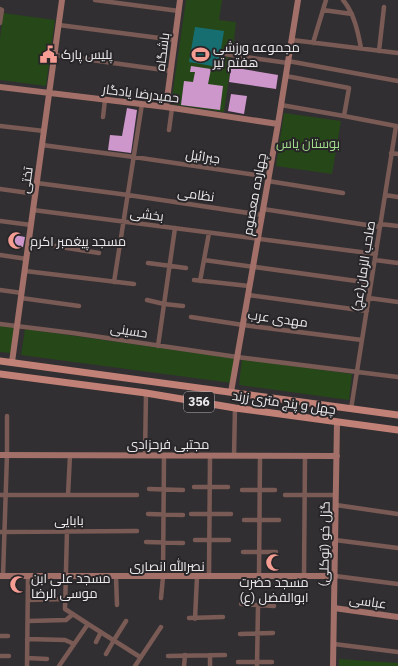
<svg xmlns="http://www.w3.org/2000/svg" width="398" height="666" viewBox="0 0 398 666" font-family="'IBM Plex Sans',Cairo,sans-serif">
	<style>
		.green { fill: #264718 }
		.water { fill: #176e70 }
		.building { fill: #ce97cc }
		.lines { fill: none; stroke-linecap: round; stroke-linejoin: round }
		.street { stroke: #7a5a54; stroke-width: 4.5 }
		.secondary { stroke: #a27068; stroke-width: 6 }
		.primary { stroke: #c28176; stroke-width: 7 }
		.labels { text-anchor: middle; stroke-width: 4; stroke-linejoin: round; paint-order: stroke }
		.shield { fill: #282628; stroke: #b1afb1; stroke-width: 1 }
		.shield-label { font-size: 12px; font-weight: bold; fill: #eceaec }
		.poi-label { font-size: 13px; fill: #eceaec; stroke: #282628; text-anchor: start }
		.street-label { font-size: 13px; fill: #eceaec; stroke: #282628 }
		.park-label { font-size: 13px; fill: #a1dd8b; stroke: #282628 }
	</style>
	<rect width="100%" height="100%" fill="#322f32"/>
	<!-- green -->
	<path class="green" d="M186,0H222L219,20L236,22L233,51L223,50L221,56L232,58L224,112L171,104Z
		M3,13L55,20L46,86L0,80V39Z
		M284,113L341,121L332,174L276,166Z
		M0,325L14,327L11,353L0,352Z
		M25,329L233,358L234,359L232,383L21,355Z
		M242,359L352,374L349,400L239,385Z
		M339,659L398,663V666H339Z"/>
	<!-- water -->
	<path class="water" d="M195,27L224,31L218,67L189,62Z"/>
	<!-- building -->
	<path class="building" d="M191,66L211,69L208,84L223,86L220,110L181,105L184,81L193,82L195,72H190Z
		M231,67L278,75L276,89L229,82Z
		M231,94L247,96L244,114L228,111Z
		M127,108L137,110L131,153L108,150L110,135L122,136Z
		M10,234L25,237L23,247L9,245Z"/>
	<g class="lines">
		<!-- street -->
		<path class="street" d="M95,0L179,11
			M343,0C354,13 358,32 361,48
			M0,9L2,10L0,23
			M323,10L352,14
			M59,25L175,40
			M292,40L398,53
			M313,43L326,0
			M379,51L384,7
			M224,54L288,63
			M55,55L171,71
			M288,61L398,81
			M281,105L344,116L349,88L286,76
			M344,116L396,126L351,409
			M103,117L105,100
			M0,126L44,131
			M169,130L172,108
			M42,145L134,157L269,177
			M391,153L398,154
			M268,181L343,193
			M37,183L128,195L262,215
			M0,189L36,194
			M385,195L398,197
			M263,209L380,227
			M33,210L376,254
			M0,221L31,225
			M380,224L398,226
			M29,242L99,253
			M0,255L27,259
			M204,260L371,283
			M375,260L398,263
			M148,263L186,268
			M25,271L134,284
			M194,280L249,286
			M200,281L209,233
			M114,282L142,104
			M0,290L22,293
			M248,295L367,311
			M21,298L79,306
			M369,298L398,302
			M147,300L164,304L183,306
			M191,317L243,325L362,340
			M0,324L73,333L237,357L398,377
			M158,346L175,228
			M145,455L146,393
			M234,456L235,408
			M194,487H228
			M149,489L183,490
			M242,490H275
			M0,495H137
			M68,495L70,455
			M285,495H336
			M336,505L398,514
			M148,514L183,515
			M191,514H231
			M244,520H279
			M0,532L137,531
			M195,540H229
			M335,540L398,548
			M146,542L183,543
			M243,552H276
			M3,576L7,455V416
			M335,576L398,584
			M116,577L117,605
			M209,577L210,456
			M259,577L260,456
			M304,577L305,456
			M161,598L163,577L164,455
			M28,600L65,599
			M241,604L274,606
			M189,618L223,617
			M195,619L197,577
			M28,621L66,620L73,614
			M88,624L140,657
			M240,634L273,633
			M0,636H8
			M27,639L65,640L74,644
			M96,642L101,632
			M334,644L398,652
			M106,654L114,640L126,621
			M210,655V666
			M0,656H9
			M168,656L225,655
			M27,658L47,659
			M238,662H272
			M27,666L28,576
			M59,666L88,624L65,609L67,531
			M135,666L161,627
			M184,666L185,655
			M257,666L258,606"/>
		<!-- secondary -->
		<path class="secondary" d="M0,87L166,107L278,124
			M166,107L180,0
			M12,362L62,0
			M231,392L278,124L298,0
			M0,455L337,456
			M0,576H335
			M334,608L398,617
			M333,666L337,422"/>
		<!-- primary -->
		<path class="primary" d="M0,361L398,415
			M0,374L146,393L235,408L398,430"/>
	</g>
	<!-- icons -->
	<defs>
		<symbol id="civic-bare" viewBox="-9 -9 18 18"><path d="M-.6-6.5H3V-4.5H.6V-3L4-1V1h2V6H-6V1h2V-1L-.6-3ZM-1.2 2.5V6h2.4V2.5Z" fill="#f59c93" stroke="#282628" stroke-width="2.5" paint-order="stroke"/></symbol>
		<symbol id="stadium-bare" viewBox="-9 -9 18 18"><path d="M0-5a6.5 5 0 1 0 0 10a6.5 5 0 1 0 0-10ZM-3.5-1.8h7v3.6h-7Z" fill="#f59c93" stroke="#282628" stroke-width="2.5" paint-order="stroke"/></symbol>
		<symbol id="mosque-bare" viewBox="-9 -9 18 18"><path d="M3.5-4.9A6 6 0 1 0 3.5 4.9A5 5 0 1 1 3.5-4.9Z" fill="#f59c93" stroke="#282628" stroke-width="2.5" paint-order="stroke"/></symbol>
	</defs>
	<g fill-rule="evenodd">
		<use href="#civic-bare" x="36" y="42" width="25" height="25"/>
		<use href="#stadium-bare" x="188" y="42" width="25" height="25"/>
		<use href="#mosque-bare" x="4" y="228" width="25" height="25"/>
		<use href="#mosque-bare" x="262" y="550" width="25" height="25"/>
		<use href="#mosque-bare" x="6" y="572" width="25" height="25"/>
	</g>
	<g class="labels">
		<!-- shield labels -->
		<rect class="shield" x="184" y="392" width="30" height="20" rx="3"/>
		<g class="shield-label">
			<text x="199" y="406">356</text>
		</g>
		<!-- poi labels -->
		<g class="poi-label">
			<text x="213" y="52">مجموعه ورزشی<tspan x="213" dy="15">هفتم تیر</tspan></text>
			<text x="61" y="59">پلیس پارک</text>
			<text x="30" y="246">مسجد پیغمبر اکرم</text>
			<text x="31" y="583">مسجد علی ابن<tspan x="31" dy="15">موسی الرضا</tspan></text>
			<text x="274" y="587" text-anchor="middle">مسجد حضرت<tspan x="274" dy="15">ابوالفضل (ع)</tspan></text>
		</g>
		<!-- street labels -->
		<g class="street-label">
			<text transform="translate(162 52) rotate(-83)" y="5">باشگاه</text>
			<text transform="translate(141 93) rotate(7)" y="5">حمیدرضا یادگار</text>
			<text transform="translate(203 156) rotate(9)" y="5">جبرائیل</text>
			<text transform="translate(26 180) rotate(-82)" y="5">تختی</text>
			<text transform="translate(196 194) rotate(8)" y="5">نظامی</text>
			<text transform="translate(254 194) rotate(-80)" y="5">چهارده معصوم</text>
			<text transform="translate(147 214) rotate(7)" y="5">بخشی</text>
			<text transform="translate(363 266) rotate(-81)" y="5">صاحب الزمان(عج)</text>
			<text transform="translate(278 318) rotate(8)" y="5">مهدی عرب</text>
			<text transform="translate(129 330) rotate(9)" y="5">حسینی</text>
			<text transform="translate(284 402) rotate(8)" y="5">چهل و پنج متری زرند</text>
			<text x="168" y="449">مجتبی فرحزادی</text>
			<text x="69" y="525">بابایی</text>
			<text transform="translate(324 544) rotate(-89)" y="5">گزل خو (توکلی)</text>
			<text x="167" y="571">نصرالله انصاری</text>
			<text transform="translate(368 601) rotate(8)" y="5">عباسی</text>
		</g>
		<!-- park labels -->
		<g class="park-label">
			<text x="308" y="148">بوستان یاس</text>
		</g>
	</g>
</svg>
